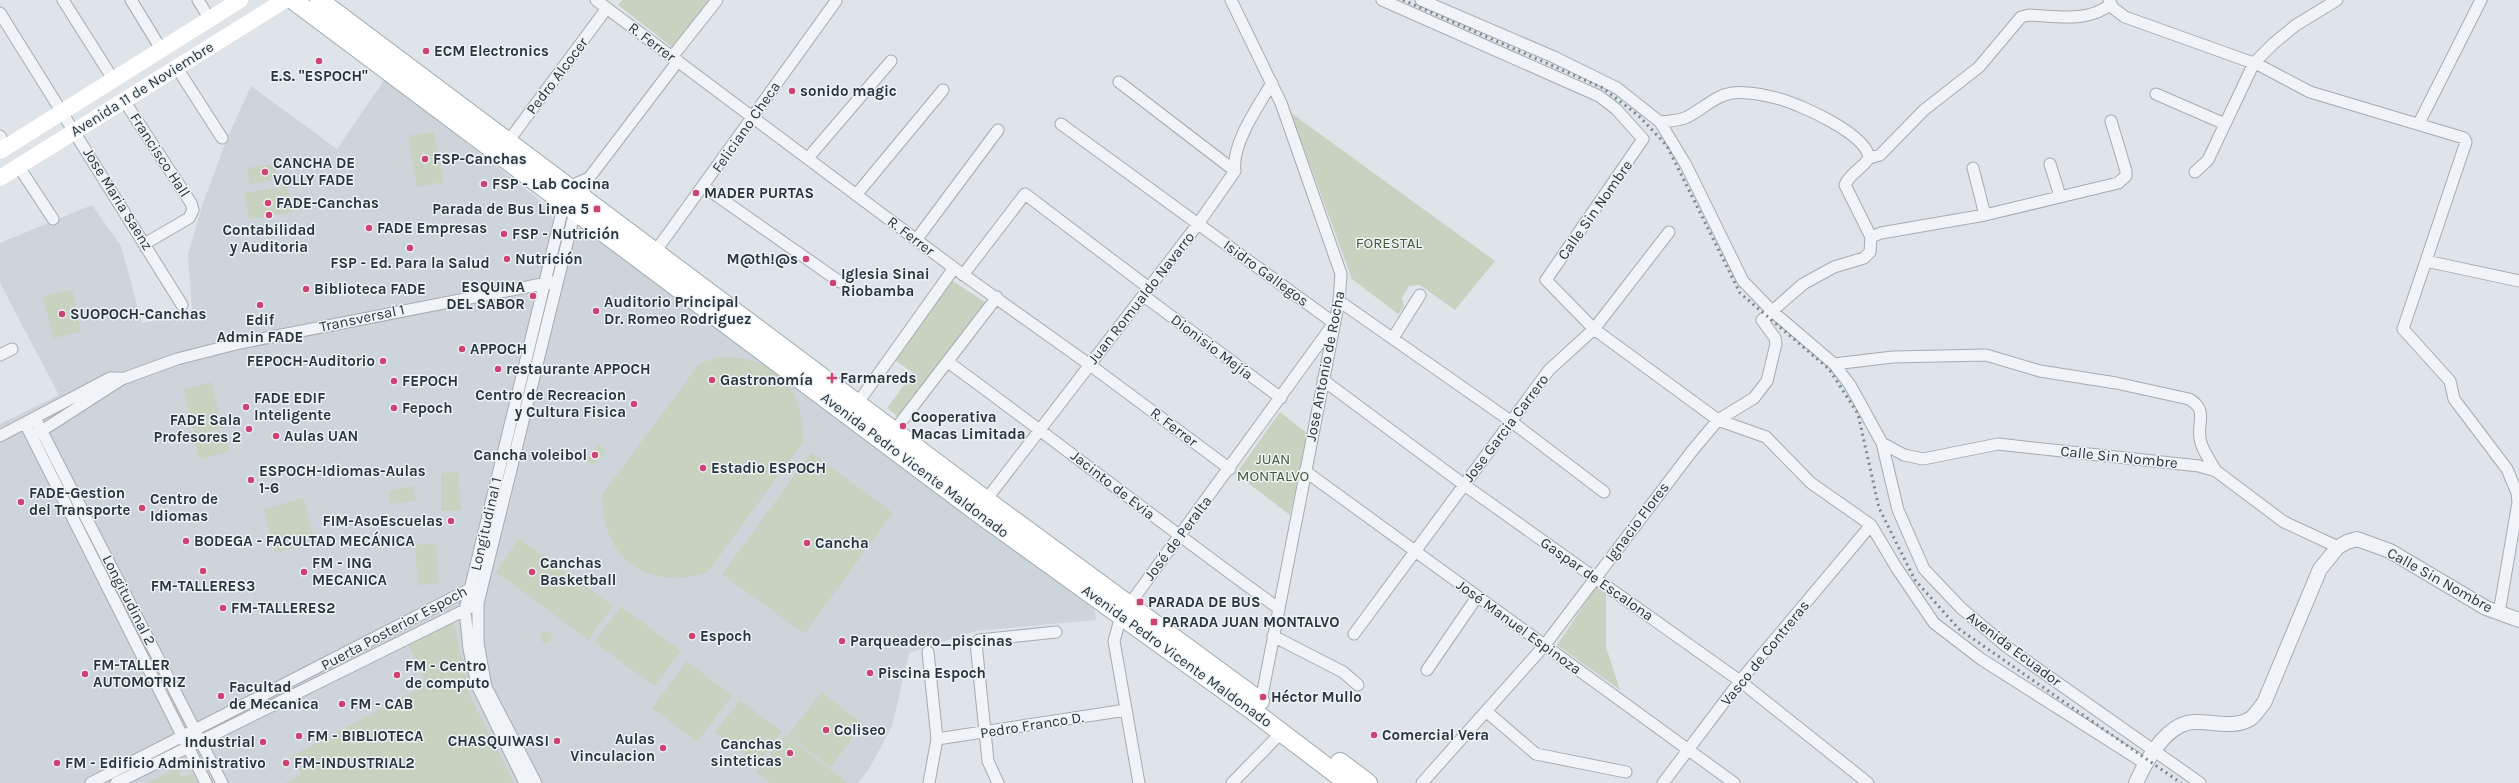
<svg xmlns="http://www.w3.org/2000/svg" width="2519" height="783" viewBox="0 0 2519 783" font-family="Karla,sans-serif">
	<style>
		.built { fill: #cdd4da }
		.green { fill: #c8d2c0 }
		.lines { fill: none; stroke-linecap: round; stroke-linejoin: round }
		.minor-casing { stroke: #a4acb2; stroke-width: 13 }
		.tertiary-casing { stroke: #a4acb2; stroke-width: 16 }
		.primary-casing { stroke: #9eabb4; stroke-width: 20 }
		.minor { stroke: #f1f4f6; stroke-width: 11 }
		.tertiary { stroke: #f1f4f6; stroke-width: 14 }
		.secondary { stroke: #fff; stroke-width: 16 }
		.primary { stroke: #fff; stroke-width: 18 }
		.rail { stroke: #788791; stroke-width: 3; stroke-dasharray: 2 4; stroke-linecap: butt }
		.poi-dot { fill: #ce4373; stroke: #eef3f6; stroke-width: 1.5 }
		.labels { text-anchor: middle; stroke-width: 3; stroke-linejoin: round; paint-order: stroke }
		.street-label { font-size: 15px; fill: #28353f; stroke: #eef3f6 }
		.poi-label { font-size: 15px; font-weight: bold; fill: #28353f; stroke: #eef3f6; text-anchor: start }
		.park-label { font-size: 15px; fill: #435b35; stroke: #eef3f6 }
	</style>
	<rect width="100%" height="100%" fill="#dee4e8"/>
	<!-- built -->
	<path class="built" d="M385,79L547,206L554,222L552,227L568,234L576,228H585L1094,609L1096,620L976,631L909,653L892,726L869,769L858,783H0V424L59,395L0,283V243L92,205L121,246L142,323L187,314L192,309L188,254L203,203L227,139L251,86L337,149Z"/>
	<!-- green -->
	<path class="green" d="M622,0H709L672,47L618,5Z
		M1291,113L1495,261L1455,310L1420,285L1409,286L1402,298L1404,307L1398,314L1352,279Z
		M434,132L443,182L417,187L408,136Z
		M275,164L277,180L249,184L248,168Z
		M288,186L292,212L249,219L245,193Z
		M948,278L994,308L907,424L887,408L913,373L891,357Z
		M72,290L81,332L53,338L43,296Z
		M722,357C778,359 804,386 803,442L707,573C645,590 603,560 602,495L700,363Z
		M211,382L223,428L195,435L183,390Z
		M1280,412L1308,434L1290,515L1236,474Z
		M225,434L229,452L199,459L195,442Z
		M598,444L606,451L593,466L585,460Z
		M811,453L893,513L804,634L722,574Z
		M458,472L461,510L441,511V473Z
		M413,486L416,500L391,504L389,491Z
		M303,498L315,542L275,553L263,509Z
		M519,538L613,606L588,640L496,572Z
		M436,543L439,583L418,585L415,545Z
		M1596,587L1606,594V647L1620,690L1557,645Z
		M621,606L681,651L654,686L594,642Z
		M454,623L469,694L514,783H285L301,775L292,756L427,684L408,644L441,627Z
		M540 637a6 6 0 1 1 12 0a6 6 0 1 1-12 0Z
		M687,661L732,696L697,742L652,708Z
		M821,692L863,724L831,767L788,736Z
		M740,700L782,732L756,764L715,732Z
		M785,735L847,782L846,783H770L756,772Z
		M177,768L182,777L193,773L197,783H147Z"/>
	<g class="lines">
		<defs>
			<path id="minor" d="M63,0L113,79
				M131,0L161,49
				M198,0L209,18
				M596,0L954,268L1090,365L1230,469
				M1231,0L1281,103L1341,274L1339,301L1261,701
				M1382,0L1599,96L1616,109L1643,139L1546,280L1594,329L1718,420L1766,437L1811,483L1871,525L1896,567L1934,623L1981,659L2146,764
				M1421,0L1554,57L1617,88L1660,122L1686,165L1743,281L1772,311L1834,364L1850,385L1882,443L1898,510L1924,569L1961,608L2007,647L2200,783
				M2109,0L2113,8L2125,17L2259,65L2310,92L2464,138L2466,142L2403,329L2450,381L2454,399L2507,469L2517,493L2518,502L2499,613
				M0,13L182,305
				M672,57L717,0
				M177,68L222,138
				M1119,82L1235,171
				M2156,94L2225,124
				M125,102L191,203L193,210L189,218L146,243
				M2419,123L2481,0
				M1061,124L1334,323L1121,616L1114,641L1139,783
				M0,136L6,147
				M507,143L607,8
				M808,158L891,61
				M1869,158L1880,155L1924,110L1979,67L2021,17L2029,15C2056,16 2088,23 2111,4
				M2050,164L2060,196
				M19,167L53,219
				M1973,168L1985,215
				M2195,172L2208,160L2254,63L2274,43L2296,25L2337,0
				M703,186L840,282
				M856,195L943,90
				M1871,237L1881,233L1985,215L2118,183L2126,176V171L2111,121
				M916,240L998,130
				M655,252L836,1
				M2426,261L2519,281
				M963,275L1025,194L1149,288
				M1144,296L1281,398
				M1339,301L1512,422L1604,492
				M1393,338L1420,295
				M0,355L12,349
				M948,362C1059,443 1167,528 1278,608
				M1834,364L1893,357L1986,355L2040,371L2116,383L2189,399C2210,411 2195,424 2201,443C2204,453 2211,462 2216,471
				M1323,380L1463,484L1740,681L1868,783
				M857,404L954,268
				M35,418L222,783
				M25,423L206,783
				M894,431L997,297
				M0,436L110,378H120
				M32,437L122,379L177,359L240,343L552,282
				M1882,443L1904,455L1923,459L1998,444L2199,466L2216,471L2284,522L2338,547
				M1305,471L1734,783
				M986,500L1198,224L1235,171C1231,145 1258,106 1272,83
				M1354,634L1549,370L1594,329L1669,232
				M1273,636L1343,672L1358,685
				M928,652L937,739L929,783
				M1427,670L1477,597
				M1487,712L1536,754L1626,772
				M937,739L1126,710
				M91,783L474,587
				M116,783L471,607
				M525,783L477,685L469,649L465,610L568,187L589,178
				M536,783L486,687L478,643V603L575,211L589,178L678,61
				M998,783L988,761L976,643L979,640L1056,632
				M1232,783L1282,732
				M1422,783L1544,646L1692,451L1718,420L1754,398L1767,381L1776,344L1775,338L1762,320L1803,284L1834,267L1864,258L1870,252L1871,237L1845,185C1849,174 1863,168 1869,158C1867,134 1801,105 1780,99C1765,95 1748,91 1732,93C1714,96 1702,110 1687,117C1679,121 1668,121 1660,122
				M1663,783L1740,681L1871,525"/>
			<path id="tertiary" d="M2136,783C2146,761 2166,724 2193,722C2212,721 2233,729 2250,719C2255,716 2260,707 2264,703L2320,569L2338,547L2347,542L2357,539L2390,551L2486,608L2519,620"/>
			<path id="primary" d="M293,0L977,512L1253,711L1348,783
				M319,0L986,500L1260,701
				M1340,762L1368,783"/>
		</defs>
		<!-- minor casing -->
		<use href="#minor" class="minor-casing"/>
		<!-- tertiary casing -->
		<use href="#tertiary" class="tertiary-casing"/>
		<!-- primary casing -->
		<use href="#primary" class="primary-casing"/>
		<!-- minor -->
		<use href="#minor" class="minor"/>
		<!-- tertiary -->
		<use href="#tertiary" class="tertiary"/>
		<!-- secondary -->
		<path class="secondary" d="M0,151L240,0
			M0,178L285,0"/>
		<!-- primary -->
		<use href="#primary" class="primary"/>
		<!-- rail -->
		<path class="rail" d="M1403,0L1603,88L1639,116L1667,146L1740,293L1829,369L1858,414L1879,508L1915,580L1959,629L2181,783"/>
	</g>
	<!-- markers -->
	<g class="poi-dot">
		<circle cx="426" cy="51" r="4"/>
		<circle cx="319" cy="61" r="4"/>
		<circle cx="792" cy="91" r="4"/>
		<circle cx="425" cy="159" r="4"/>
		<circle cx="265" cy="172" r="4"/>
		<circle cx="484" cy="184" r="4"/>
		<circle cx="696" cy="193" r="4"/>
		<circle cx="268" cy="203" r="4"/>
		<rect x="593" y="205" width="8" height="8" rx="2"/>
		<circle cx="269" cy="215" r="4"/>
		<circle cx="369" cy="228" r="4"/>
		<circle cx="504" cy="234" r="4"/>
		<circle cx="410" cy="248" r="4"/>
		<circle cx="507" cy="259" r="4"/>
		<circle cx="806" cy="259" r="4"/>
		<circle cx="833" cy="283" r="4"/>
		<circle cx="306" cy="289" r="4"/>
		<circle cx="533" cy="296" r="4"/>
		<circle cx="260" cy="305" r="4"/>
		<circle cx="596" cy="311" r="4"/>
		<circle cx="62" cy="314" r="4"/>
		<circle cx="462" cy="349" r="4"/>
		<circle cx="383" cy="361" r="4"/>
		<circle cx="498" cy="369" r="4"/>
		<path d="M830 372h4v4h4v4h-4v4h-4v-4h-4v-4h4z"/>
		<circle cx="712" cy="380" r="4"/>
		<circle cx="394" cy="381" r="4"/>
		<circle cx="634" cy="404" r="4"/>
		<circle cx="246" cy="407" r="4"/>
		<circle cx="394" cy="408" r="4"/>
		<circle cx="903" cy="426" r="4"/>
		<circle cx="249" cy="429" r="4"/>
		<circle cx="276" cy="436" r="4"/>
		<circle cx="595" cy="455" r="4"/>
		<circle cx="703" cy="468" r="4"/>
		<circle cx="251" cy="480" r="4"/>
		<circle cx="21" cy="502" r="4"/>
		<circle cx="142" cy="508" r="4"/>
		<circle cx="451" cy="521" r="4"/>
		<circle cx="186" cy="541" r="4"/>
		<circle cx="807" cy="543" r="4"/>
		<circle cx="203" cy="571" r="4"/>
		<circle cx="304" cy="572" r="4"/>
		<circle cx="532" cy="572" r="4"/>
		<rect x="1136" y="598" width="8" height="8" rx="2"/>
		<circle cx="223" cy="608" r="4"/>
		<rect x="1150" y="618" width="8" height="8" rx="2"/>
		<circle cx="692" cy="636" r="4"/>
		<circle cx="842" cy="641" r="4"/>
		<circle cx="870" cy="673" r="4"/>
		<circle cx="85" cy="674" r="4"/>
		<circle cx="397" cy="675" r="4"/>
		<circle cx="221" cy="696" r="4"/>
		<circle cx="1263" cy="697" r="4"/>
		<circle cx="342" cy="704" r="4"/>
		<circle cx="826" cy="730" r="4"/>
		<circle cx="1374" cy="735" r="4"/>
		<circle cx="299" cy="736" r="4"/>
		<circle cx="557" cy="741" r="4"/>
		<circle cx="263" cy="742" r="4"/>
		<circle cx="663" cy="748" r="4"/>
		<circle cx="790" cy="753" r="4"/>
		<circle cx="57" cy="763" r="4"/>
		<circle cx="286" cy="763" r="4"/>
	</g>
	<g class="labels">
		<!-- street labels -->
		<g class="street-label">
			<text transform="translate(652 42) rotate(37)" y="5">R. Ferrer</text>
			<text transform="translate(557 76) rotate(-53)" y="5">Pedro Alcocer</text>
			<text transform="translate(142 89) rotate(-32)" y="5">Avenida 11 de Noviembre</text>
			<text transform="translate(746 127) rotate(-55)" y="5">Feliciano Checa</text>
			<text transform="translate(160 155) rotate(57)" y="5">Francisco Hall</text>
			<text transform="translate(118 199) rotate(58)" y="5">Jose Maria Saenz</text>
			<text transform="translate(1595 210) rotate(-55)" y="5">Calle Sin Nombre</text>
			<text transform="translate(911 236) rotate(37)" y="5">R. Ferrer</text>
			<text transform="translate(1266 273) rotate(36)" y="5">Isidro Gallegos</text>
			<text transform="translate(1141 298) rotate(-52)" y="5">Juan Romualdo Navarro</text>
			<text transform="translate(362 318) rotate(-12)" y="5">Transversal 1</text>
			<text transform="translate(1212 347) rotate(37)" y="5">Dionisio Mejía</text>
			<text transform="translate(1325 366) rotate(-79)" y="5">Jose Antonio de Rocha</text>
			<text transform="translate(1174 427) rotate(37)" y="5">R. Ferrer</text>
			<text transform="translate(1506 428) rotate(-53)" y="5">Jose Garcia Carrero</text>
			<text transform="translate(2119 457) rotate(6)" y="5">Calle Sin Nombre</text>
			<text transform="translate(915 465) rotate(37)" y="5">Avenida Pedro Vicente Maldonado</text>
			<text transform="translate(1113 485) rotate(38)" y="5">Jacinto de Evia</text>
			<text transform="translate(1637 522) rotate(-53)" y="5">Ignacio Flores</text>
			<text transform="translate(486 524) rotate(-77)" y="5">Longitudinal 1</text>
			<text transform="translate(1178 538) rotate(-53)" y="5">José de Peralta</text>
			<text transform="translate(1597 579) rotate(35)" y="5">Gaspar de Escalona</text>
			<text transform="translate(2440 580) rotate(29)" y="5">Calle Sin Nombre</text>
			<text transform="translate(129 600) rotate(63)" y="5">Longitudinal 2</text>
			<text transform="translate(1519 627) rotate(36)" y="5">José Manuel Espinoza</text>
			<text transform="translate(394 628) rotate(-28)" y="5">Puerta Posterior Espoch</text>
			<text transform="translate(2014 649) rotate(37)" y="5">Avenida Ecuador</text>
			<text transform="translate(1765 653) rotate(-51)" y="5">Vasco de Contreras</text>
			<text transform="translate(1177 656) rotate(36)" y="5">Avenida Pedro Vicente Maldonado</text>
			<text transform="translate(1032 725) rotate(-9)" y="5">Pedro Franco D.</text>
		</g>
		<!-- poi labels -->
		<g class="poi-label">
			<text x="434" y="56">ECM Electronics</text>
			<text x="319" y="81" text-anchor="middle">E.S. "ESPOCH"</text>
			<text x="800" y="96">sonido magic</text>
			<text x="433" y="164">FSP-Canchas</text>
			<text x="273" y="168">CANCHA DE<tspan x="273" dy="17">VOLLY FADE</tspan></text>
			<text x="492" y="189">FSP - Lab Cocina</text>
			<text x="704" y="198">MADER PURTAS</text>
			<text x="276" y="208">FADE-Canchas</text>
			<text x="589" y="214" text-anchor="end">Parada de Bus Linea 5</text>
			<text x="377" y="233">FADE Empresas</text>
			<text x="269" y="235" text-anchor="middle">Contabilidad<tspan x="269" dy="17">y Auditoria</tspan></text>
			<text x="512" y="239">FSP - Nutrición</text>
			<text x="515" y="264">Nutrición</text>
			<text x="798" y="264" text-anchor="end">M@th!@s</text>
			<text x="410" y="268" text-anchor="middle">FSP - Ed. Para la Salud</text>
			<text x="841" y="279">Iglesia Sinai<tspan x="841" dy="17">Riobamba</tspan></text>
			<text x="525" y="292" text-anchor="end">ESQUINA<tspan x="525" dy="17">DEL SABOR</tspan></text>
			<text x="314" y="294">Biblioteca FADE</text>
			<text x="604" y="307">Auditorio Principal<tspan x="604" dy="17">Dr. Romeo Rodriguez</tspan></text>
			<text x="70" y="319">SUOPOCH-Canchas</text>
			<text x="260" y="325" text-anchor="middle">Edif<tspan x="260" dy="17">Admin FADE</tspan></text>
			<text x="470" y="354">APPOCH</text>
			<text x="375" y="366" text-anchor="end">FEPOCH-Auditorio</text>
			<text x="506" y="374">restaurante APPOCH</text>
			<text x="840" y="383">Farmareds</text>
			<text x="720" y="385">Gastronomía</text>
			<text x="402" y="386">FEPOCH</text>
			<text x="626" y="400" text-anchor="end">Centro de Recreacion<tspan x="626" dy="17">y Cultura Fisica</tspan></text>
			<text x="254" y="403">FADE EDIF<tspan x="254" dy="17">Inteligente</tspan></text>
			<text x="402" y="413">Fepoch</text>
			<text x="911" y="422">Cooperativa<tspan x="911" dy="17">Macas Limitada</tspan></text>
			<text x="241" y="425" text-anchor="end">FADE Sala<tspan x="241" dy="17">Profesores 2</tspan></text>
			<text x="284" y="441">Aulas UAN</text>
			<text x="587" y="460" text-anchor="end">Cancha voleibol</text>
			<text x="711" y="473">Estadio ESPOCH</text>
			<text x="259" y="476">ESPOCH-Idiomas-Aulas<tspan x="259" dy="17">1-6</tspan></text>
			<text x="29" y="498">FADE-Gestion<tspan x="29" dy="17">del Transporte</tspan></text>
			<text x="150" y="504">Centro de<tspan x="150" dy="17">Idiomas</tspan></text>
			<text x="443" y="526" text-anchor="end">FIM-AsoEscuelas</text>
			<text x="194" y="546">BODEGA - FACULTAD MECÁNICA</text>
			<text x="815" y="548">Cancha</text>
			<text x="312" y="568">FM - ING<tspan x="312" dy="17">MECANICA</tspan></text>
			<text x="540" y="568">Canchas<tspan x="540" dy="17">Basketball</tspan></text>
			<text x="203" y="591" text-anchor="middle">FM-TALLERES3</text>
			<text x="1148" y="607">PARADA DE BUS</text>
			<text x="231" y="613">FM-TALLERES2</text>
			<text x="1162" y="627">PARADA JUAN MONTALVO</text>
			<text x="700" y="641">Espoch</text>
			<text x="850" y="646">Parqueadero_piscinas</text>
			<text x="93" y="670">FM-TALLER<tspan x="93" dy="17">AUTOMOTRIZ</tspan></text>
			<text x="405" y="671">FM - Centro<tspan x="405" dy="17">de computo</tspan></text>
			<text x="878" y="678">Piscina Espoch</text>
			<text x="229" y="692">Facultad<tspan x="229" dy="17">de Mecanica</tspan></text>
			<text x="1271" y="702">Héctor Mullo</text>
			<text x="350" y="709">FM - CAB</text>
			<text x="834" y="735">Coliseo</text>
			<text x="1382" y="740">Comercial Vera</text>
			<text x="307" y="741">FM - BIBLIOTECA</text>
			<text x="655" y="744" text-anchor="end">Aulas<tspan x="655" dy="17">Vinculacion</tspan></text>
			<text x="549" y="746" text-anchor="end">CHASQUIWASI</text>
			<text x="255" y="747" text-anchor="end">Industrial</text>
			<text x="782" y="749" text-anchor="end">Canchas<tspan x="782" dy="17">sinteticas</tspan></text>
			<text x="65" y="768">FM - Edificio Administrativo</text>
			<text x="294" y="768">FM-INDUSTRIAL2</text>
		</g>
		<!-- park labels -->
		<g class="park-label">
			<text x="1389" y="248">FORESTAL</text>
			<text x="1273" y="464">JUAN<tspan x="1273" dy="17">MONTALVO</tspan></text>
		</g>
	</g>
</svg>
